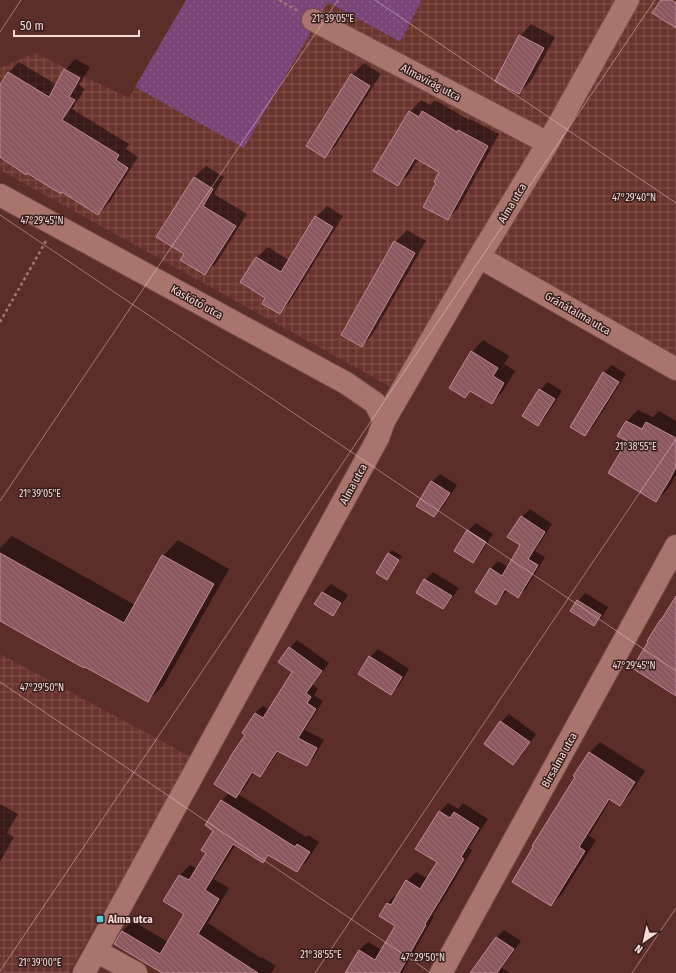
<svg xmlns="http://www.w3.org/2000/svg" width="676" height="973" viewBox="0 0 676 973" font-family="'Fira Sans Condensed',sans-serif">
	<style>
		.industrial { fill: url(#industrial-grid) }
		.green { fill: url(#green-dots) }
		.shadow { fill: #0007 }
		.building { fill: url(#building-back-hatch); stroke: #c18a93 }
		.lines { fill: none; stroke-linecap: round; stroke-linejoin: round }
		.minor-casing { stroke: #734c47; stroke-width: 24 }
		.path { stroke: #a17a74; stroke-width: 2.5; stroke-dasharray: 3 3; stroke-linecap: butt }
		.minor { stroke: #a9746c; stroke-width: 22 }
		.ticks { fill: none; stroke: #f9dbd6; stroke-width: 1; stroke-opacity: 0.45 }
		.poi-dot { fill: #53cadc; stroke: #331e1b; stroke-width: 1.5 }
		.labels { text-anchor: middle; stroke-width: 3; stroke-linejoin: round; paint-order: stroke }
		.street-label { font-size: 11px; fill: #f9dbd6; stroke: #331e1b }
		.poi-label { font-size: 11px; font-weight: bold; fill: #f9dbd6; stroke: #331e1b; text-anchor: start }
		.ticks-label { font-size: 10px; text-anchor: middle; fill: #f9dbd6; stroke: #331e1b; stroke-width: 3; stroke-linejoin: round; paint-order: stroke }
	</style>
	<defs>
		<pattern id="industrial-grid" width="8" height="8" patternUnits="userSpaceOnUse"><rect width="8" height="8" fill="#6a342d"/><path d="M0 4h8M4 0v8" fill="none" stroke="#80514b"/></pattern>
		<pattern id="green-dots" width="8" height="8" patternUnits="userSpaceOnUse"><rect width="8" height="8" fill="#7a4678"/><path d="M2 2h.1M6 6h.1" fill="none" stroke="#8e608a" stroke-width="1.8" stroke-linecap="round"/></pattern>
		<pattern id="building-back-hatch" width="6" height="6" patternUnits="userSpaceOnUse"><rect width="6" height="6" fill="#8b5860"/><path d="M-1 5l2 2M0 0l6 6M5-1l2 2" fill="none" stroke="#9c6f76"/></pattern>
	</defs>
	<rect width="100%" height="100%" fill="#5c2e28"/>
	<!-- industrial -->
	<path class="industrial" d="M422,0H613L629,8L634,0H676V375L470,264L398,391L0,170V68L35,53L129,98L135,87L244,148L328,2L399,42Z
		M0,654L191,757L69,973H0Z"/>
	<!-- green -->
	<path class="green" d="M186,0H422L400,42L328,2L244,148L135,87Z"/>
	<!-- shadow -->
	<path class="shadow" d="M531,24L555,37L531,81L519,93L520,36Z
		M75,59L90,67L79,85L85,89L72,109L129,144L126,149L138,157L109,203L98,214L63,191L0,156V87L8,73L19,62L57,85L65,70Z
		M364,63L381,74L336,145L325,157L352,75Z
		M421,100L430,105L435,100L469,120L470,119L499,134L459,207L448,219L437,183L441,171L418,159L410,173L398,185L410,112Z
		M206,166L224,177L214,194L247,214L217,262L205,274L185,254L194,177Z
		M327,206L343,216L290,302L279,313L266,298L242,282L257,257L268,247L289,260L316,217Z
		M407,230L426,241L373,334L362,346L395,242Z
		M483,340L509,356L504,364L515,371L503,391L491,403L471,391L465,397L472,352Z
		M612,365L626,374L593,427L585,435L604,373Z
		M548,382L562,391L546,417L538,425L540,390Z
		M638,410L653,417L659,411L676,421V475L668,489L656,501L628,441L619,436L627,421Z
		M440,474L457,485L442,508L434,516L432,482Z
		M530,509L552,524L535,551L545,557L526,589L518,596L507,590L503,596L496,603L490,569L498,561L508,567L521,545L522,517Z
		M476,523L493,534L480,554L473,562L468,531Z
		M12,536L135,605L163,556L178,540L229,569L163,686L147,701L0,620V548Z
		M392,550L402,556L391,575L387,578L389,554Z
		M433,572L459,588L451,600L443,608L425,580Z
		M331,584L348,595L340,607L333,615L316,604L323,592Z
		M585,593L608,607L602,617L594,625L578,601Z
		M297,640L329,663L313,685L318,689L314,695L323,701L305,730L324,740L314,757L307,765L279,751L267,768L260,776L254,772L244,789L238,794L306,837L308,835L319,842L307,861L297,871L270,854L263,861L236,844L214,879L229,888L208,923L261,958L262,957L276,966L271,973H164L122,931L133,921L168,942L185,913L164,901L180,875L190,865L197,869L207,852L215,831L206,825L222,800L230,792L246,734L255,713L263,706L269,710L293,672L290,648Z
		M378,649L409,669L399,686L391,693L370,657Z
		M509,714L536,734L521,756L513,764L501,722Z
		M600,742L645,771L630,794L620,805L611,799L589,836L596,840L562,894L551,905L576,777L589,753Z
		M448,803L458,809L463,803L488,819L469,848L472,850L453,883L433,915L434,916L402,973H366L359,950L368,942L382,950L396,925L387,903L396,895L398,896L407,881L416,872L428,879L439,862V812Z
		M0,804L18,814L7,833L14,837L0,862Z
		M504,930L521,941L502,968L510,973H470L497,937Z"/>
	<!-- building -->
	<path class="building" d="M661,0H671L676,3V28L652,13Z
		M519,35L544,48L519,94L495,81Z
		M64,69L80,78L69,97L75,100L62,120L119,155L116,160L128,168L98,215L62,192L61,194L27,173L26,175L0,157V85L8,72L49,97Z
		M351,74L370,86L325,158L306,146Z
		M409,111L419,117L422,111L457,132L458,130L488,146L448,220L423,207L436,183L434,182L439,172L415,158L398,186L373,171Z
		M194,177L213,189L203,206L236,226L205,275L180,260L184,254L156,237Z
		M315,216L333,227L280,314L262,304L265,298L240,282L256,257L281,272Z
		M394,241L415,253L362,347L341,335Z
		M471,351L498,368L493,376L504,383L492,404L470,391L465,398L449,388Z
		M603,372L619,382L585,436L570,427Z
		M539,389L555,399L538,426L522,416Z
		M626,421L642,429L646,422L676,438V467L670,479L656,502L608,473L627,441L617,436Z
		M431,481L450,493L434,517L416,506Z
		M521,516L545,532L528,559L538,565L518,598L505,589L496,605L475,592L490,568L502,576L520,545L507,537Z
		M467,530L486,542L473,563L454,551Z
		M0,553L124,623L162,555L214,584L148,702L85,667L84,668L0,621Z
		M388,553L399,560L387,580L376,573Z
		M424,579L452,596L443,609L416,593Z
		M322,592L341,603L333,616L314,604Z
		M676,596V696L632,668L648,642L647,641L660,620H661Z
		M577,600L601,615L594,626L570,611Z
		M289,647L322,671L306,693L311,697L307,703L316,709L298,738L317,748L307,766L277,751L260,777L252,772L236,798L214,784L230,758V757L245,735L242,733L255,713L263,718L292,672L278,662Z
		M369,656L402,677L391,695L358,674Z
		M500,721L530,742L513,765L484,744Z
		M589,752L635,782L620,806L609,799L579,847L585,851L551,906L512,882L533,847L532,846L575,777L573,776Z
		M221,800L295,847L297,844L310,852L297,872L268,855L263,863L233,844L205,890L219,899L198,934L258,973H162L114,944L122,931L160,954L184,914L163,901L179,875L189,880L206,853L201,850L213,831L205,825Z
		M439,811L450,818L454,812L479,828L461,857L464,859L444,893L425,924L426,925L409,955V956L399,973H345L359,950L375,960L395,926L379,916L387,903L391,905L406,880L420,889L437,862L415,849Z
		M496,937L514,949L497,973H470Z"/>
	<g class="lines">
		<defs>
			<path id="minor" d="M313,20L548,143
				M0,195L346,383L375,403L384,421
				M479,257L676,369
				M96,951L136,973
				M84,973L378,438L384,421L479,257L548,143L628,0
				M441,973L676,546"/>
		</defs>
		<!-- minor casing -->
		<use href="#minor" class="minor-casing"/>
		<!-- path -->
		<path class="path" d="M279,0L298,11
			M0,322L46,241"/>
		<!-- minor -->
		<use href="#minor" class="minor"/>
	</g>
	<!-- ticks -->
	<path class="ticks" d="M375,0L676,203M0,32L21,0M0,215L676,671M0,501L338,0M0,682L431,973M0,971L655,0M315,973L676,439M632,973L676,908"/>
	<!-- markers -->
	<rect class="poi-dot" x="96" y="915" width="8" height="8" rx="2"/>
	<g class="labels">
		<!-- street labels -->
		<g class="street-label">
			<text transform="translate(431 82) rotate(28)" y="4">Almavirág utca</text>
			<text transform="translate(512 203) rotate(-59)" y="4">Alma utca</text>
			<text transform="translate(197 302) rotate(29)" y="4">Kaskötő utca</text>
			<text transform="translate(578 313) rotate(30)" y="4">Gránátalma utca</text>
			<text transform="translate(353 484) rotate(-61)" y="4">Alma utca</text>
			<text transform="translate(559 760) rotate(-61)" y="4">Birsalma utca</text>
		</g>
		<!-- poi labels -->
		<g class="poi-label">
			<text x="108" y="923">Alma utca</text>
		</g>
	</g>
	<g class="ticks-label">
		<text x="333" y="22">21°39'05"E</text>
		<text x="634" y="201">47°29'40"N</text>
		<text x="42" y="224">47°29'45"N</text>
		<text x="636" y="450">21°38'55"E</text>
		<text x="40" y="497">21°39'05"E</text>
		<text x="634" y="669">47°29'45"N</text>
		<text x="42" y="691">47°29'50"N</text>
		<text x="321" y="958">21°38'55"E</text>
		<text x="423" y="961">47°29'50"N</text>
		<text x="40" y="966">21°39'00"E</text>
	</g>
	<!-- north arrow -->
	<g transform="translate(644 941) rotate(214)" stroke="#331e1b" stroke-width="3" paint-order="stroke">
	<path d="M0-3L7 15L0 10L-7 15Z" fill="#f9dbd6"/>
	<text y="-6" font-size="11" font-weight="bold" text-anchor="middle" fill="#f9dbd6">N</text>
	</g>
	<!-- scale -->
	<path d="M14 30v6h125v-6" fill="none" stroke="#f9dbd6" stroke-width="2"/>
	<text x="20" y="30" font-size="12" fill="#f9dbd6" stroke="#331e1b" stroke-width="3" paint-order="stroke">50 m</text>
</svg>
